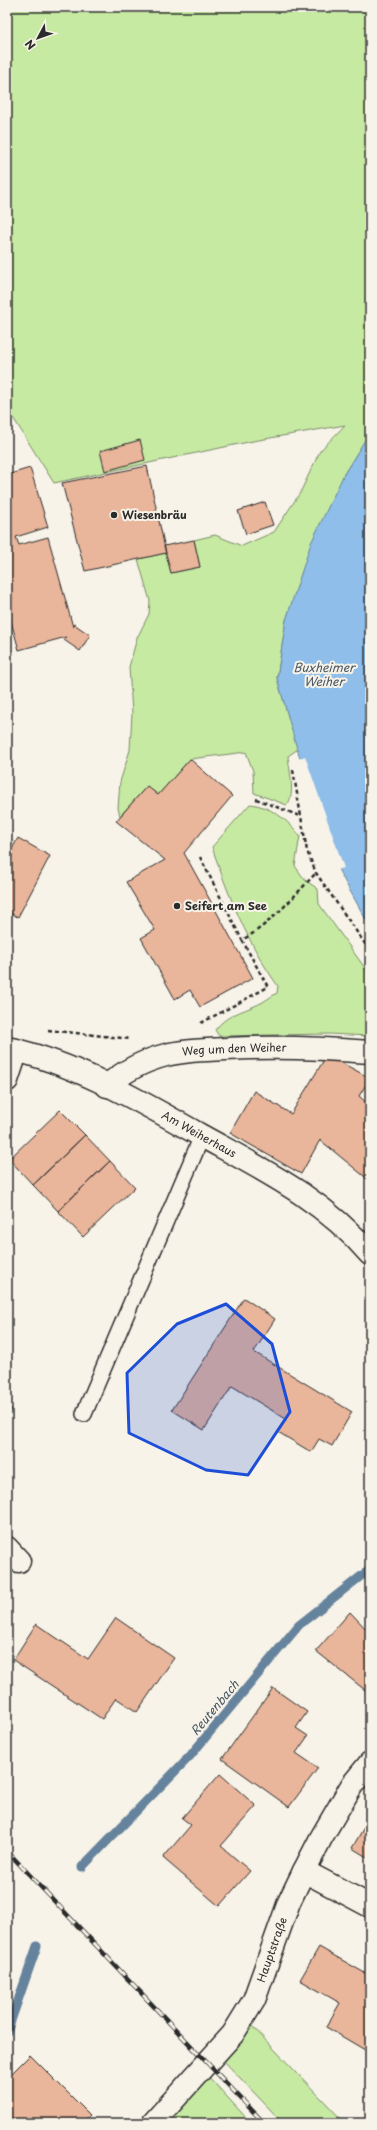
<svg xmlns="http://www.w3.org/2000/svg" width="377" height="2130" viewBox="0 0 377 2130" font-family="'Playpen Sans',sans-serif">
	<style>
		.green { fill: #c7eaa3; stroke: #798a67 }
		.water { fill: #8ebee9; stroke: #66839d }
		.pier { fill: #f7f3e8 }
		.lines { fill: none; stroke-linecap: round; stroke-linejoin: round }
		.stream { stroke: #66839d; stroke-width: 9 }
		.building { fill: #e9b59b; stroke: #2b2b2b }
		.service-casing { stroke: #2b2b2b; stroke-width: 18 }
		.minor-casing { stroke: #2b2b2b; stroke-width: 25 }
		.path { stroke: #2b2b2b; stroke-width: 2.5; stroke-dasharray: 4 3; stroke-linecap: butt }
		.service { stroke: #f7f3e8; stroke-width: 15 }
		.minor { stroke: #f7f3e8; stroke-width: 22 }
		.rail-casing { stroke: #2b2b2b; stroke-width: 4.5 }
		.rail { stroke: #f7f3e8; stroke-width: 3; stroke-dasharray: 9; stroke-linecap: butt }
		.marked { fill: #1d4ed8; fill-opacity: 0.2; stroke: #1d4ed8; stroke-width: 3; stroke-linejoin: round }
		.poi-dot { fill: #2b2b2b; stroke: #f7f3e8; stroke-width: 1.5 }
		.labels { text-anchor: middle; stroke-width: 4; stroke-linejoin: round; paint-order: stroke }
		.poi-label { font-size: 11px; font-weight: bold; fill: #2b2b2b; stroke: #f7f3e8; text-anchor: start }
		.street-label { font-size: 11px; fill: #2b2b2b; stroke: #f7f3e8 }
		.water-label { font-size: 12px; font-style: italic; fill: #495764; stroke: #f7f3e8 }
	</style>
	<rect width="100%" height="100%" fill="#f7f3e8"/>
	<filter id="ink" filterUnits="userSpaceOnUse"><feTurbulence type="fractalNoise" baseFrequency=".025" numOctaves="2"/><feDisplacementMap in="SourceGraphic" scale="8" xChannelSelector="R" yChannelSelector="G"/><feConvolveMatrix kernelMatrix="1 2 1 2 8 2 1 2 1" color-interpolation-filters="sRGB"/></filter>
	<g filter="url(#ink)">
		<!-- green -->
		<path class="green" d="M7,7H370V432L344,474L286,620L277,678L298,749L288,756C289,769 296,794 287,805L254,793L253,771L246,752L190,759L158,795L147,786L120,816L118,808L120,782L130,750L132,713L129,667L137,638L149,614L150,601L138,559L166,553L171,573L200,567L194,540L215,535L242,546L274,532L300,493L320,451L345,425L253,441L54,483L7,408Z
			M250,804C270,806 288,820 300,836L295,866L305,880L318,889L319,904L370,975V1036L329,1034L219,1036L215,1030C226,1015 241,1012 257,1005C264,1002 270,997 277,993L278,986C248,944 228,895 212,847Z
			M250,2024L345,2123H283L222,2059Z
			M207,2075L251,2123H166Z"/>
		<!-- water -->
		<path class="water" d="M370,432V927L339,871L300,759L277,678L286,620L311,543L344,474Z"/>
		<!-- pier -->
		<path class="pier" d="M305,756L344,868L336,870L298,759Z"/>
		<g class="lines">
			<!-- stream -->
			<path class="stream" d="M82,1867L190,1756L299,1625L370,1569
				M7,2032L37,1946"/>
		</g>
		<!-- building -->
		<path class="building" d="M140,440L145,460L105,471L100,451Z
			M147,466L166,553L85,571L62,483Z
			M30,468L48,527L16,537L19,545L48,537L73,627L74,624L90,635L80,651L64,640L66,637L19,650L7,607V475Z
			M265,502L273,525L246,534L238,511Z
			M194,540L200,567L171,573L164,546Z
			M190,759L232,796L184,853L253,978L200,1007L190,990L175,999L141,938L155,930L126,882L165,860L116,821L147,786L158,795Z
			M18,838L50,856L18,917L7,912V858Z
			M327,1055L370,1078L359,1096L370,1106V1181L320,1140L301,1174L230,1133L254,1091L291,1114Z
			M60,1110L85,1135L33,1185L9,1159Z
			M85,1135L110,1161L58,1211L33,1185Z
			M110,1161L135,1187L83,1237L58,1211Z
			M244,1298L275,1319L254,1352L352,1412L332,1446L319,1439L311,1452L278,1432L286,1419L232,1386L204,1430L172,1410Z
			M7,1404L12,1410L7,1414Z
			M350,1612L370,1633V1694L316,1651Z
			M116,1618L174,1658L137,1712L116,1698L102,1719L13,1660L36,1624L88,1659Z
			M273,1688L307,1712L296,1728L308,1736L296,1753L318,1768L289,1807L222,1759Z
			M220,1774L256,1806L221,1846L250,1871L219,1906L163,1858L191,1825L182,1818Z
			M370,1817V1859L352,1848Z
			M319,1947L370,1976V2053L326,2027L340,2003L300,1980Z
			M30,2055L90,2115L82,2123H7V2078Z"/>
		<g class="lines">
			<defs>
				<path id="service" d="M84,1414L202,1136"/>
				<g id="minor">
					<path id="s1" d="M7,1048C75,1063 140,1101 200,1135C263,1170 322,1198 370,1254"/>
					<path d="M7,1080L17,1050"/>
					<path id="s2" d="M107,1086C124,1071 143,1061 166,1055C185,1050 207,1050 226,1049C275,1046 322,1048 370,1052"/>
					<path d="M7,1548L19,1561"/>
					<path d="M304,1871L370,1906"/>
					<path id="s3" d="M153,2123L233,2034L254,2000L289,1902L304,1871L321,1838L352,1785L370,1763"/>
				</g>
			</defs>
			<!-- service casing -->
			<use href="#service" class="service-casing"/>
			<!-- minor casing -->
			<use href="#minor" class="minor-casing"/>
			<!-- path -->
			<path class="path" d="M293,770L307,851L316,873L370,951
				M256,799L300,816
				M200,857L242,940
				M201,1023L268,987L242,940C271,924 293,897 316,873
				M48,1030L131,1039"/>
			<!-- service -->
			<use href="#service" class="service"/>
			<!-- minor -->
			<use href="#minor" class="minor"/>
			<defs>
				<path id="rail" d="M7,1851L264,2123"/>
			</defs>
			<!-- rail casing -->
			<use href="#rail" class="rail-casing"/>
			<!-- rail -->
			<use href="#rail" class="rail"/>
		</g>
	</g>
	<!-- marked area -->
	<path class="marked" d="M226,1304L272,1344L290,1412L248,1475L206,1470L129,1433L127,1373L177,1324Z"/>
	<!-- markers -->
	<g class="poi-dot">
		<circle cx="114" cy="515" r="4"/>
		<circle cx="177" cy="906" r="4"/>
	</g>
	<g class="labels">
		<!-- poi labels -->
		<g class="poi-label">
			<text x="122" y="519">Wiesenbräu</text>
			<text x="185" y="910">Seifert am See</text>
		</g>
		<!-- street labels -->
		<g class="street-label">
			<text dy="4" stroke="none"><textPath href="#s2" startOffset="136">Weg um den Weiher</textPath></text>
			<text dy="4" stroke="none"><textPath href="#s1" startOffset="211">Am Weiherhaus</textPath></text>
			<text dy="4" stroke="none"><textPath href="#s3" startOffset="213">Hauptstraße</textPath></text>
		</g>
		<!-- water labels -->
		<g class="water-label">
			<text x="324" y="672">Buxheimer<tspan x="324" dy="14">Weiher</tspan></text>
			<text transform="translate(215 1708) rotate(-50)" y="4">Reutenbach</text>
		</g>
	</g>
	<!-- margin -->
	<rect width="377" height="2130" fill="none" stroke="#f7f3e8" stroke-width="24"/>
	<rect x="12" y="12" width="353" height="2106" fill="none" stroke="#2b2b2b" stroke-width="1.5" filter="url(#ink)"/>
	<!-- north arrow -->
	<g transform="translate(38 38) rotate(229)" stroke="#f7f3e8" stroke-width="3" paint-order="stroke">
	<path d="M0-3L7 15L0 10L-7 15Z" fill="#2b2b2b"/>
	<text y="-6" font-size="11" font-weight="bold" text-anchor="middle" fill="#2b2b2b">N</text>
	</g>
</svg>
